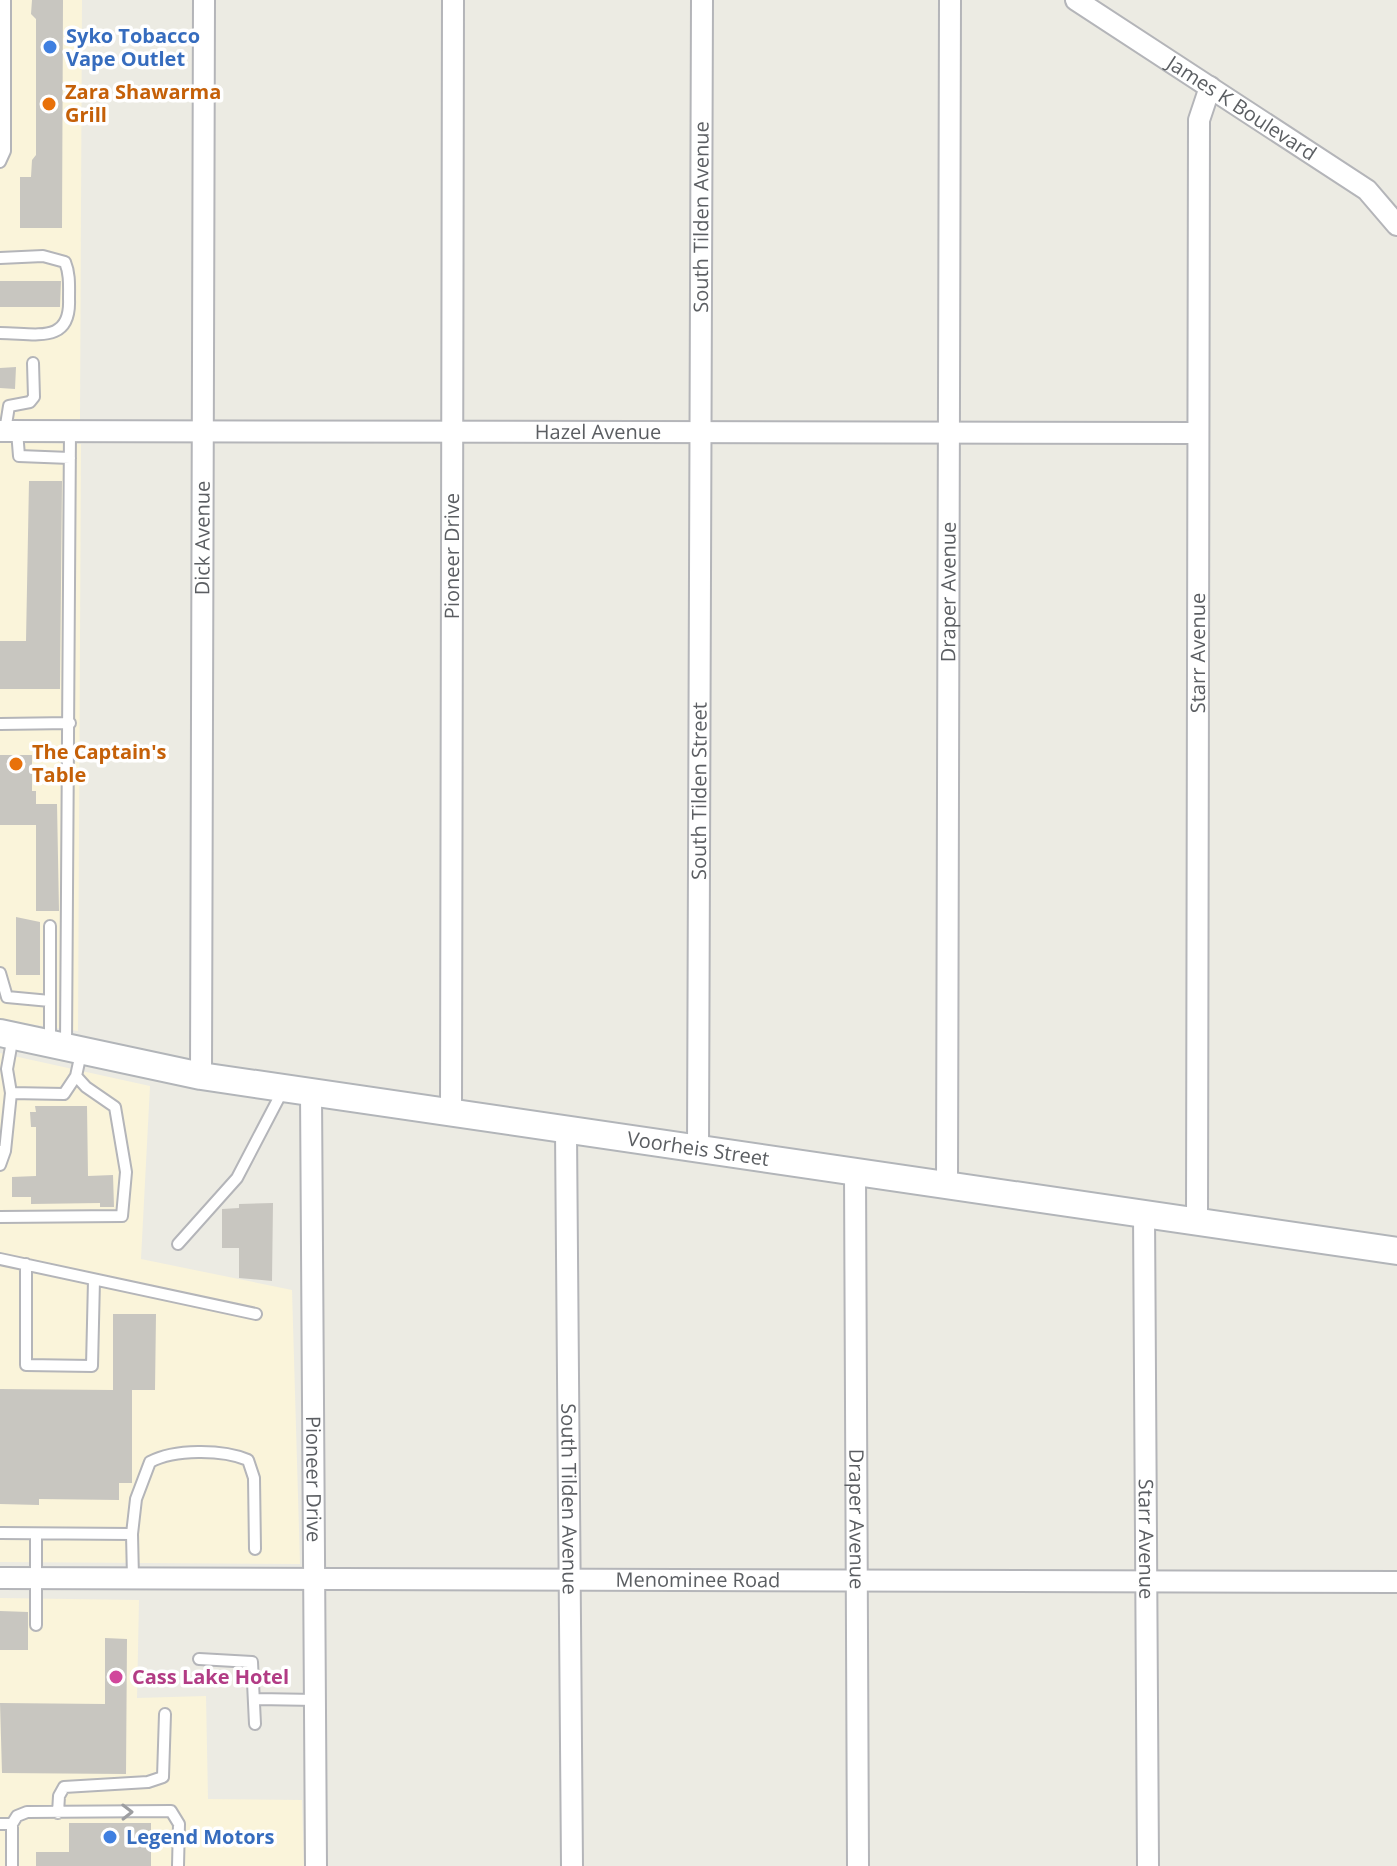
<svg xmlns="http://www.w3.org/2000/svg" width="1397" height="1866" viewBox="0 0 1397 1866" font-family="'Open Sans',sans-serif">
	<style>
		.commercial { fill: #faf4da }
		.building { fill: #c8c6c0 }
		.lines { fill: none; stroke-linecap: round; stroke-linejoin: round }
		.lane-casing { stroke: #b4b5b9; stroke-width: 14 }
		.street-casing { stroke: #b4b5b9; stroke-width: 24 }
		.secondary-casing { stroke: #b2b5b9; stroke-width: 30 }
		.lane { stroke: #fff; stroke-width: 10 }
		.street { stroke: #fff; stroke-width: 20 }
		.secondary { stroke: #fff; stroke-width: 26 }
		.oneway { stroke: #9d9ea1 }
		.shop-dot { fill: #3f7fe0; stroke: #fff; stroke-width: 3 }
		.food-dot { fill: #e8710a; stroke: #fff; stroke-width: 3 }
		.hotel-dot { fill: #d1479c; stroke: #fff; stroke-width: 3 }
		.labels { text-anchor: middle; stroke-width: 7; stroke-linejoin: round; paint-order: stroke }
		.shop-label { font-size: 20px; font-weight: bold; fill: #366cbe; stroke: #fff; text-anchor: start }
		.food-label { font-size: 20px; font-weight: bold; fill: #c56008; stroke: #fff; text-anchor: start }
		.street-label { font-size: 20px; fill: #5b5e62; stroke: #fff }
		.hotel-label { font-size: 20px; font-weight: bold; fill: #b23c85; stroke: #fff; text-anchor: start }
	</style>
	<rect width="100%" height="100%" fill="#ecebe3"/>
	<!-- commercial -->
	<path class="commercial" d="M0,0H82L80,420H0Z
		M0,442L81,444L78,1031L0,1020Z
		M0,1053L150,1086L141,1259L292,1290L300,1564L0,1562Z
		M0,1598L139,1600L137,1698L206,1696L208,1799L302,1800L304,1866H0Z"/>
	<!-- building -->
	<path class="building" d="M32,0H63L62,228H20V177H31L32,160L36,155V19L31,14Z
		M0,281H61L60,307H0Z
		M16,367L15,389L0,388V368Z
		M29,481H62L60,689H0V641H26Z
		M0,755H32V791H36V804H57L59,911H36V825H0Z
		M16,917L40,922V975H16Z
		M35,1106H87L88,1176L113,1175L114,1207H100V1203L31,1204V1197H12V1177L36,1176V1127H31L30,1112H36Z
		M273,1203L272,1281L239,1278V1248H222V1209L239,1208V1204Z
		M113,1314H156L155,1390H132V1483H119V1500L39,1499V1505L0,1504V1389L113,1390Z
		M0,1611L28,1612V1650H0Z
		M105,1638L127,1639L126,1774L2,1773L0,1703L105,1704Z
		M69,1823H151V1866H36V1852H69Z"/>
	<g class="lines">
		<defs>
			<path id="lane" d="M0,162L5,151V0
				M0,258L43,256L65,262C70,274 69,286 69,299C71,345 35,333 0,333
				M5,431L9,406L30,402L34,397L33,363
				M17,431L19,456L70,458
				M0,724L70,723
				M50,926V1001
				M0,973L7,997L50,1001V1041
				M66,1045L70,431
				M11,1093L7,1069L13,1036
				M0,1151H5L11,1093L64,1094L76,1076
				M0,1165L5,1151
				M0,1217L122,1216L126,1172L115,1107L86,1087L76,1076L81,1053
				M178,1244L237,1178L283,1090
				M0,1259L256,1314
				M26,1264V1365L92,1366L94,1280
				M0,1533L132,1534L133,1578
				M132,1534L136,1499L150,1462C174,1449 222,1449 248,1460L254,1478L255,1549
				M36,1625V1534
				M199,1659L252,1662L255,1724
				M256,1699L317,1700
				M58,1813L59,1796L64,1787L148,1782L163,1777L165,1714
				M0,1824H12V1866
				M12,1824L17,1816L27,1812L171,1811L179,1824L178,1866"/>
			<g id="street">
				<path id="s1" d="M1076,0L1367,190L1397,225"/>
				<path id="s2" d="M0,431L1198,433"/>
				<path id="s3" d="M201,1076L204,0"/>
				<path id="s4" d="M311,1093L316,1866"/>
				<path id="s5" d="M451,1114L453,0"/>
				<path id="s6" d="M566,1131L572,1866"/>
				<path id="s7" d="M698,1149L702,0"/>
				<path id="s8" d="M855,1171L858,1866"/>
				<path id="s9" d="M947,1184L950,0"/>
				<path id="s10" d="M1144,1213L1148,1866"/>
				<path id="s11" d="M1197,1221L1199,120L1210,87"/>
				<path id="s12" d="M0,1578L1397,1582"/>
			</g>
			<g id="secondary">
				<path id="s13" d="M0,1033L201,1076L1397,1251"/>
			</g>
		</defs>
		<!-- lane casing -->
		<use href="#lane" class="lane-casing"/>
		<!-- street casing -->
		<use href="#street" class="street-casing"/>
		<!-- secondary casing -->
		<use href="#secondary" class="secondary-casing"/>
		<!-- lane -->
		<use href="#lane" class="lane"/>
		<!-- street -->
		<use href="#street" class="street"/>
		<!-- secondary -->
		<use href="#secondary" class="secondary"/>
	</g>
	<!-- one-way arrows -->
	<defs><path id="oneway-chevron" d="M-2-3.5L2.5 0L-2 3.5" fill="none" stroke-width="1.6" stroke-linecap="round" stroke-linejoin="round" transform="scale(2)"/></defs>
	<use class="oneway" href="#oneway-chevron" transform="translate(127 1812) rotate(-1)"/>
	<!-- markers -->
	<g class="shop-dot">
		<circle cx="50" cy="47" r="8"/>
		<circle cx="110" cy="1837" r="8"/>
	</g>
	<g class="food-dot">
		<circle cx="49" cy="104" r="8"/>
		<circle cx="16" cy="764" r="8"/>
	</g>
	<circle class="hotel-dot" cx="116" cy="1677" r="8"/>
	<g class="labels">
		<!-- shop labels -->
		<g class="shop-label">
			<text x="66" y="43">Syko Tobacco<tspan x="66" dy="23">Vape Outlet</tspan></text>
			<text x="126" y="1844">Legend Motors</text>
		</g>
		<!-- food labels -->
		<g class="food-label">
			<text x="65" y="99">Zara Shawarma<tspan x="65" dy="23">Grill</tspan></text>
			<text x="32" y="759">The Captain's<tspan x="32" dy="23">Table</tspan></text>
		</g>
		<!-- street labels -->
		<g class="street-label">
			<text dy="7" stroke="none"><textPath href="#s1" startOffset="198">James K Boulevard</textPath></text>
			<text dy="7" stroke="none"><textPath href="#s7" startOffset="932">South Tilden Avenue</textPath></text>
			<text dy="7" stroke="none"><textPath href="#s2" startOffset="598">Hazel Avenue</textPath></text>
			<text dy="7" stroke="none"><textPath href="#s3" startOffset="538">Dick Avenue</textPath></text>
			<text dy="7" stroke="none"><textPath href="#s5" startOffset="558">Pioneer Drive</textPath></text>
			<text dy="7" stroke="none"><textPath href="#s9" startOffset="592">Draper Avenue</textPath></text>
			<text dy="7" stroke="none"><textPath href="#s11" startOffset="568">Starr Avenue</textPath></text>
			<text dy="7" stroke="none"><textPath href="#s7" startOffset="358">South Tilden Street</textPath></text>
			<text dy="7" stroke="none"><textPath href="#s13" startOffset="708">Voorheis Street</textPath></text>
			<text dy="7" stroke="none"><textPath href="#s4" startOffset="386">Pioneer Drive</textPath></text>
			<text dy="7" stroke="none"><textPath href="#s6" startOffset="368">South Tilden Avenue</textPath></text>
			<text dy="7" stroke="none"><textPath href="#s8" startOffset="348">Draper Avenue</textPath></text>
			<text dy="7" stroke="none"><textPath href="#s10" startOffset="326">Starr Avenue</textPath></text>
			<text dy="7" stroke="none"><textPath href="#s12" startOffset="698">Menominee Road</textPath></text>
		</g>
		<!-- hotel labels -->
		<g class="hotel-label">
			<text x="132" y="1684">Cass Lake Hotel</text>
		</g>
	</g>
</svg>
